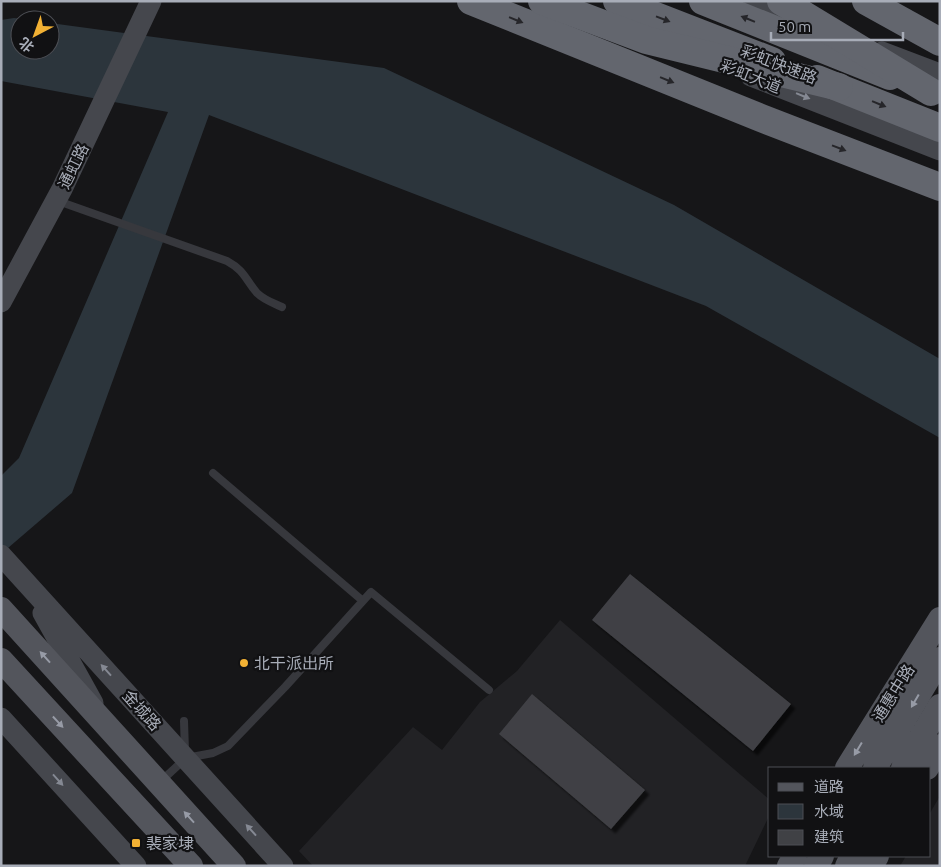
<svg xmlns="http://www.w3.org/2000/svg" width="941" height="867" viewBox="0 0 941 867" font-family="Ubuntu,'Noto Sans SC',sans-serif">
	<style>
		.built { fill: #222225 }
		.water { fill: #2c353c }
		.building { fill: #404145; filter: url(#shadow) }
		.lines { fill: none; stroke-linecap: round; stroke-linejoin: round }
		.lane { stroke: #37383d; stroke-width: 8 }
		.secondary { stroke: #45474d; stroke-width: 21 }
		.primary { stroke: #53555c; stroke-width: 24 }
		.highway { stroke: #63666e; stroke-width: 28 }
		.highway-bridge { stroke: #63666e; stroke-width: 28 }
		.oneway { fill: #26262a }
		.oneway2 { fill: #858993 }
		.oneway3 { fill: #979ba6 }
		.poi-dot { fill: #f2b134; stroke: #111113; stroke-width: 2 }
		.labels { text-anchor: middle; stroke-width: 4.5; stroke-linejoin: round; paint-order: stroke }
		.street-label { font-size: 16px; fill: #a8adb8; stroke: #111113 }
		.poi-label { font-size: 16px; fill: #a8adb8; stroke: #111113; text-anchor: start }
	</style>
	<defs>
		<filter id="shadow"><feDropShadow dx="4.5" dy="4.5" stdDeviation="1" flood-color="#0009"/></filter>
	</defs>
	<rect width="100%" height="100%" fill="#161618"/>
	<!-- built -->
	<path class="built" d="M560,620L770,800V814L745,866H313L299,851L413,727L442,750L480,702L517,671Z
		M940,796V866H900L906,856H930V813Z"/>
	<!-- water -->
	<path class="water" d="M14,18L31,20H20V50H50V23L384,68L674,205L940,359V438L706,306L209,115L72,493L1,554V476L19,458L168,112L1,81V20Z"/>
	<!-- building -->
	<path class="building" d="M630,574L791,704L753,751L592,620Z
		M532,694L645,790L611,829L499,734Z"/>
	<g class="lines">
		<!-- lane -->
		<path class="lane" d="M58,201L227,261C245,271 245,279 257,293C264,300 273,303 282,307
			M213,473L363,601
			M184,721L185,751
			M160,782L186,758L213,753L228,746L285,687L371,592L489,690"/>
		<!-- secondary -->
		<path class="secondary" d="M754,1L795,17
			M882,52L940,74
			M751,76L940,150
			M1,302L62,189L151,1
			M1,555L283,866
			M43,613L93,703
			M1,718L136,866"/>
		<!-- primary -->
		<path class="primary" d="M1,609L234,866
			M1,660L191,866
			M847,768L940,619
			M875,768L940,659
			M903,768L940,706
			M927,768L940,746
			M789,866L795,856
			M816,866L822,856
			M847,866L852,856
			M871,866L877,856"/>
		<!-- highway -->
		<path class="highway" d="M471,1L761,118L940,187
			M617,1L772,61
			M703,1L890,76
			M866,1L940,42
			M817,79L940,128"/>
		<!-- highway-bridge -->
		<path class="highway-bridge" d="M542,1L646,40L839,87
			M781,1L931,92"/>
	</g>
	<!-- one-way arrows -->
	<defs><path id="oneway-solid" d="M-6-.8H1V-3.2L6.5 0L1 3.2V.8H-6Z" transform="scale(1.25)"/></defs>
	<g class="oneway">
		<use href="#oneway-solid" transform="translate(663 19) rotate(21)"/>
		<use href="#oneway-solid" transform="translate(748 19) rotate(-158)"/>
		<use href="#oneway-solid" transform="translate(516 20) rotate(22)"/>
		<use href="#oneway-solid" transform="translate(667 80) rotate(22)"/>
		<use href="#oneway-solid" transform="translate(879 104) rotate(22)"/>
		<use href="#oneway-solid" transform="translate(839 148) rotate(21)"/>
	</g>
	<g class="oneway2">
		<use href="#oneway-solid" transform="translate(803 96) rotate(22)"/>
		<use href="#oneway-solid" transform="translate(106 670) rotate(-132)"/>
		<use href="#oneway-solid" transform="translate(58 780) rotate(48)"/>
		<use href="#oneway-solid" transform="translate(251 830) rotate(-132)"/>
	</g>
	<g class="oneway3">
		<use href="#oneway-solid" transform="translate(45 657) rotate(-132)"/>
		<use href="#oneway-solid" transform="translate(915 701) rotate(120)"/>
		<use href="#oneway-solid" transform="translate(58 722) rotate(47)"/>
		<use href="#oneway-solid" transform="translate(858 749) rotate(121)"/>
		<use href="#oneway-solid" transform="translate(189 817) rotate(-132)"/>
	</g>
	<!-- markers -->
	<g class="poi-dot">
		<circle cx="244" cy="663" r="5"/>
		<rect x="131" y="838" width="10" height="10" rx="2.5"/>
	</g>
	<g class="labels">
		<!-- street labels -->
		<g class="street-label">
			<text transform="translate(779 64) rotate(21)" y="6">彩虹快速路</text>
			<text transform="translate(751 76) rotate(22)" y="6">彩虹大道</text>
			<text transform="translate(73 166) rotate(-64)" y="6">通虹路</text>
			<text transform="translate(893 693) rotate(-58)" y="6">通惠中路</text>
			<text transform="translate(142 710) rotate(48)" y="6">金城路</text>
		</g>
		<!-- poi labels -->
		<g class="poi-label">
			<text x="254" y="669">北干派出所</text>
			<text x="146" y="849">裴家埭</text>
		</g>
	</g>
	<!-- border -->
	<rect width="941" height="867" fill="none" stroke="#a8adb8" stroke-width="5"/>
	<!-- legend -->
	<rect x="768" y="767" width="162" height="90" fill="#111113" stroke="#4d4f55"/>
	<rect x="778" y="783" width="25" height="8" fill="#53555c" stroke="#4d4f55"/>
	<text x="814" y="792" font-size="15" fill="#a8adb8">道路</text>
	<rect x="778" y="804" width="25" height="15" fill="#2c353c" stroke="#4d4f55"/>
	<text x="814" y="817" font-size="15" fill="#a8adb8">水域</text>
	<rect x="778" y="830" width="25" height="15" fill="#404145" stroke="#4d4f55"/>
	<text x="814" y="842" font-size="15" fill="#a8adb8">建筑</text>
	<!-- north arrow -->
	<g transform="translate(35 35) rotate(221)"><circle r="24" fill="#111113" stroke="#4d4f55"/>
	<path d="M0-4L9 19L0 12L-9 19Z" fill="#f2b134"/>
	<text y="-8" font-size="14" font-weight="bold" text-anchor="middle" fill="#a8adb8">北</text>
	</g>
	<!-- scale -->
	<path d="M771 32v8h132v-8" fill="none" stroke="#a8adb8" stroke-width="2.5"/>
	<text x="778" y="32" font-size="15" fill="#a8adb8" stroke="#111113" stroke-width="4" paint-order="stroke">50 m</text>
</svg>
